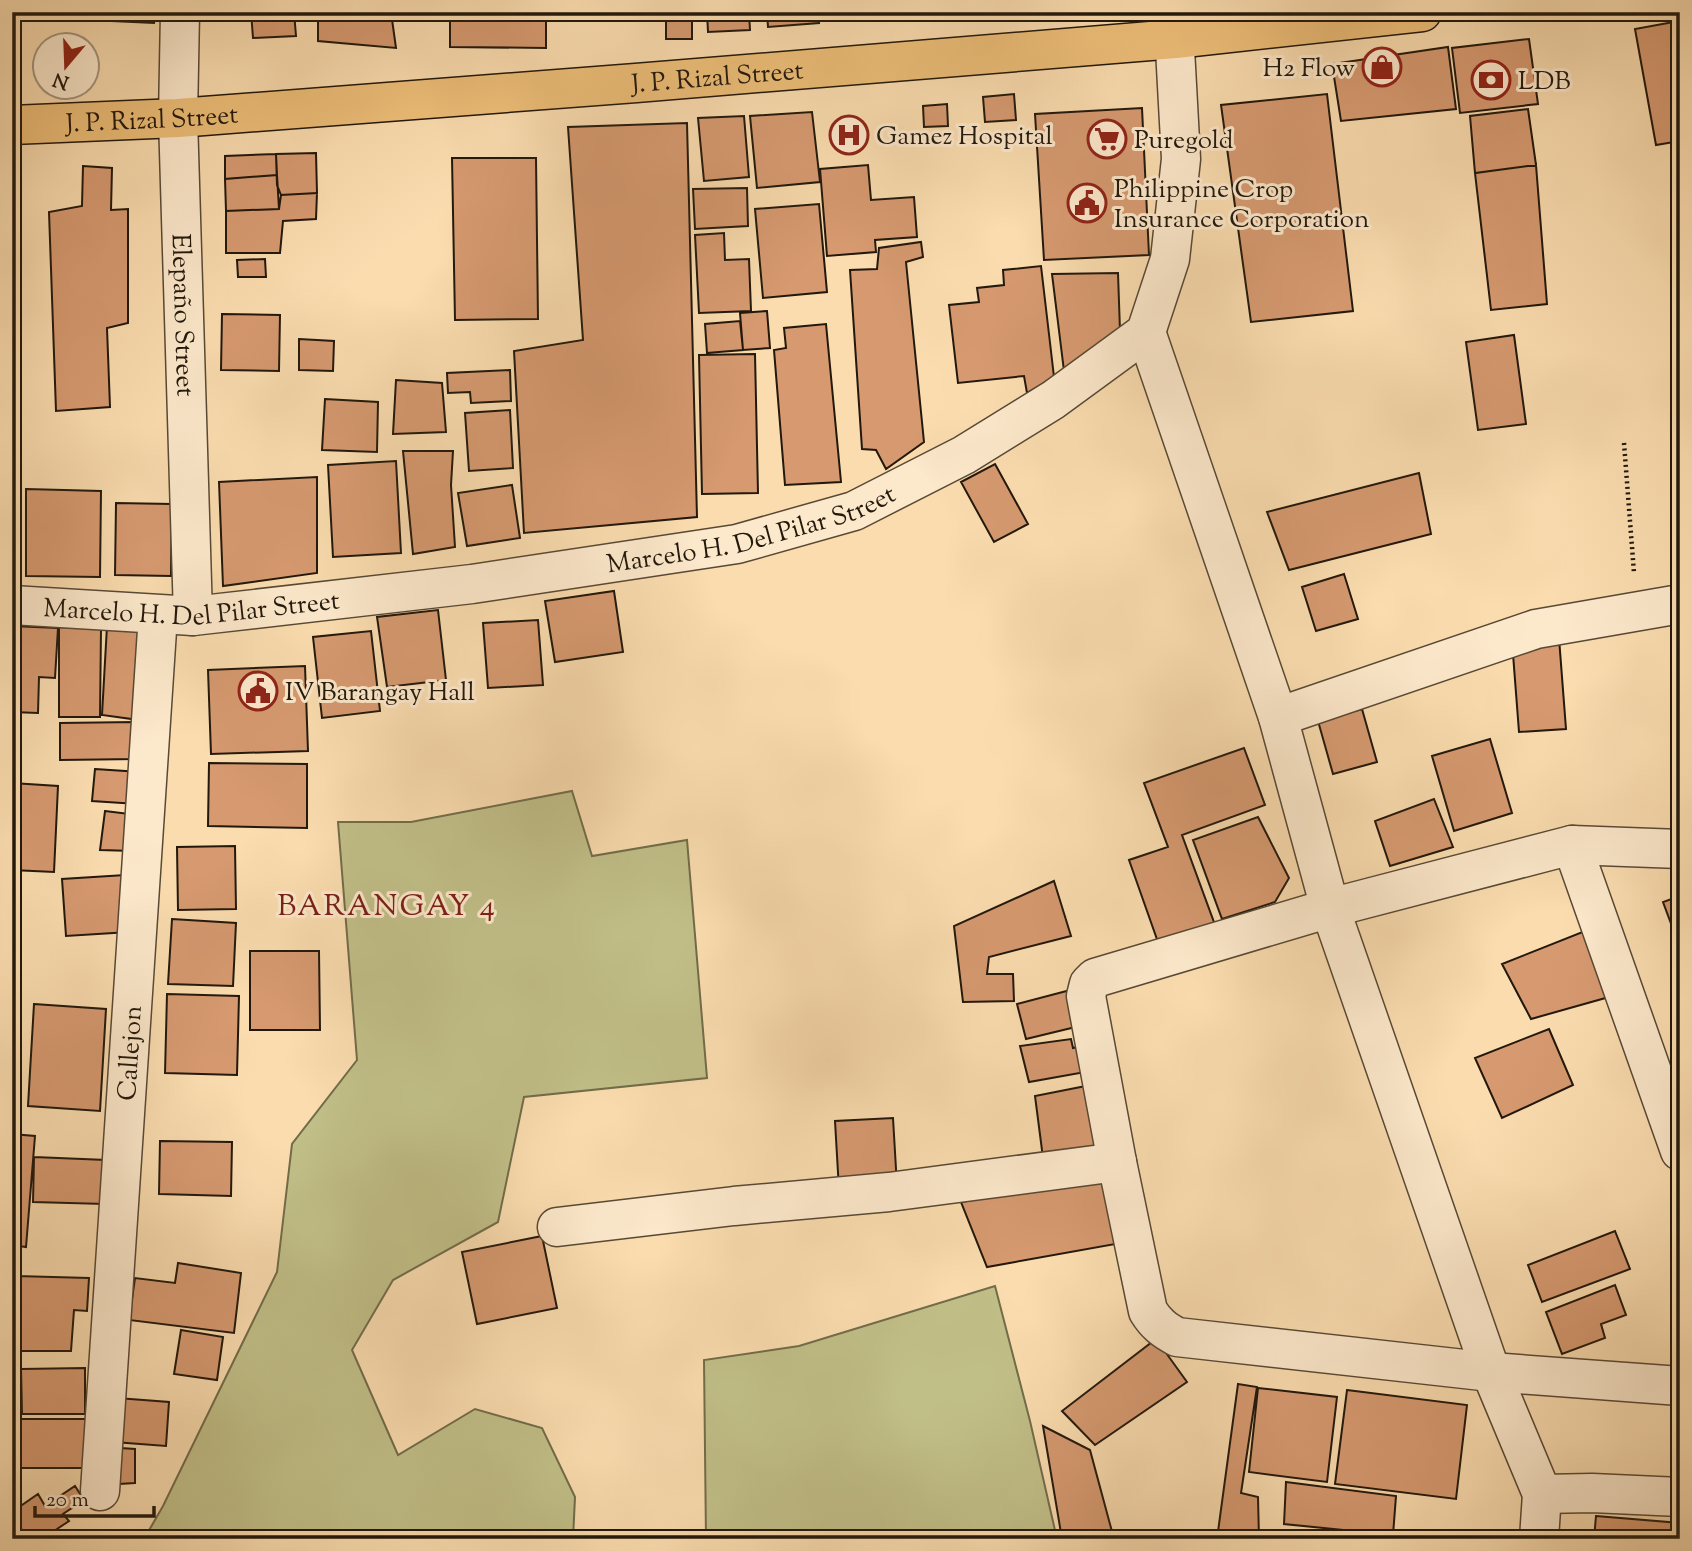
<svg xmlns="http://www.w3.org/2000/svg" width="1692" height="1551" viewBox="0 0 1692 1551" font-family="'Sorts Mill Goudy',serif">
	<style>
		.green { fill: #c1bf88; stroke: #726c4a; stroke-width: 2 }
		.building { fill: #d69970; stroke: #22180c; stroke-width: 2 }
		.lines { fill: none; stroke-linecap: round; stroke-linejoin: round }
		.minor-casing { stroke: #584935; stroke-width: 41 }
		.major-casing { stroke: #22180c; stroke-width: 41 }
		.path { stroke: #22180c; stroke-width: 4.5; stroke-dasharray: 2 3.5; stroke-linecap: butt }
		.minor { stroke: #fce8cb; stroke-width: 38 }
		.major { stroke: #edbe78; stroke-width: 38 }
		.labels { text-anchor: middle; stroke-width: 6; stroke-linejoin: round; paint-order: stroke }
		.poi-label { font-size: 26px; fill: #22180c; stroke: #fce8cb; text-anchor: start }
		.street-label { font-size: 26px; fill: #22180c; stroke: #fce8cb }
		.quarter-label { font-size: 30px; letter-spacing: 2px; fill: #7a1f14; stroke: #fce8cb }
	</style>
	<rect width="100%" height="100%" fill="#fadcaf"/>
	<filter id="stains"><feTurbulence type="fractalNoise" baseFrequency=".00286" numOctaves="4"/><feColorMatrix values="0 0 0 0 .2 0 0 0 0 .09 0 0 0 0 .02 0 0 0 .5 -.17"/></filter>
	<radialGradient id="worn" r=".72"><stop offset=".6" stop-color="#630" stop-opacity="0"/><stop offset="1" stop-color="#630" stop-opacity=".3"/></radialGradient>
	<!-- green -->
	<path class="green" d="M572,791L592,856L687,840L707,1078L524,1097L498,1222L393,1280L352,1350L398,1455L475,1409L542,1428L575,1497L573,1539H144L163,1506L277,1272L292,1144L357,1060L338,822H411Z
		M995,1286L1030,1421L1057,1539H706L704,1360L799,1346Z"/>
	<!-- building -->
	<path class="building" d="M112,12H156L154,23L112,21Z
		M251,12H294L296,36L253,38Z
		M318,12H391L396,48L318,41Z
		M450,12H546V48L450,47Z
		M666,12H692V39H666Z
		M707,12H749L750,30L708,32Z
		M767,12H818L819,23L768,27Z
		M1679,21L1680,141L1656,145L1635,29Z
		M1529,39L1538,104L1460,113L1452,48Z
		M1448,47L1456,109L1341,121L1332,64Z
		M1014,94L1016,120L985,122L983,97Z
		M1327,94L1353,311L1251,322L1221,105Z
		M947,104L948,126L924,127L923,106Z
		M1142,108L1149,255L1044,260L1035,114Z
		M1528,109L1536,165L1475,173L1470,116Z
		M812,112L820,182L757,188L750,116Z
		M744,116L749,177L704,181L698,118Z
		M687,123L697,517L524,533L514,351L583,340L568,127Z
		M316,153L317,193L281,195L277,185L276,154Z
		M276,154L277,175L225,179V156Z
		M452,158H536L538,319L455,320Z
		M868,165L871,200L914,197L917,237L875,240L876,252L827,256L820,169Z
		M1536,165L1547,304L1491,310L1475,173Z
		M83,166L112,168L111,210L128,209V323L107,328L110,407L56,411L49,212L82,206Z
		M277,175L279,209L226,211L225,179Z
		M747,188L748,226L695,229L693,189Z
		M317,193L316,219L283,221L280,253H226V211L279,209L281,195Z
		M819,204L827,292L763,298L755,209Z
		M724,233L725,260L749,259L751,311L699,313L695,235Z
		M921,242L923,257L906,262L924,442L886,469L876,450L862,449L850,270L877,269L879,248Z
		M265,259L266,277H238L237,260Z
		M1041,266L1054,377L1027,393L1024,376L958,383L949,305L979,302L977,288L1004,285L1003,270Z
		M1118,273L1120,331L1064,371L1052,274Z
		M767,311L770,348L743,350L740,313Z
		M222,314L280,315L279,371L221,370Z
		M740,321L743,350L707,353L705,324Z
		M826,324L841,482L785,485L774,350L786,348L784,328Z
		M1514,335L1526,424L1478,430L1466,342Z
		M299,339L334,341L333,371L299,370Z
		M755,354L758,493L702,494L699,355Z
		M510,370L511,401L471,403L470,392L448,393L447,373Z
		M396,380L442,383L446,432L393,434Z
		M325,399L378,402L377,452L322,450Z
		M510,410L513,468L469,471L465,413Z
		M403,451H453L451,485L455,547L413,554Z
		M396,461L401,553L333,557L328,465Z
		M995,464L1028,524L994,542L961,482Z
		M1419,473L1431,534L1289,570L1267,512Z
		M317,477V573L223,586L219,482Z
		M512,485L520,538L467,546L458,493Z
		M26,489L101,491L100,577L26,576Z
		M116,503L172,504L171,576L115,575Z
		M1344,574L1358,619L1316,631L1302,587Z
		M614,591L623,652L555,662L545,601Z
		M438,610L446,680L387,687L377,617Z
		M538,620L543,685L488,688L483,623Z
		M12,626L58,628L55,678L39,677L38,713L12,712Z
		M107,626H149L139,720L102,715Z
		M59,627L101,628L100,717H59Z
		M371,631L380,711L322,718L313,637Z
		M1559,638L1566,729L1519,732L1512,641Z
		M305,666L308,751L211,754L208,670Z
		M1362,709L1377,762L1333,774L1318,721Z
		M136,722L137,759L60,760V723Z
		M1490,739L1512,813L1454,831L1432,756Z
		M1244,748L1265,805L1182,835L1215,925L1159,945L1129,860L1168,847L1144,783Z
		M209,763L307,764V828L208,826Z
		M95,769L140,772L137,804L92,801Z
		M12,783L58,786L54,872L12,870Z
		M1434,799L1453,847L1390,866L1375,821Z
		M105,811L138,815L133,851L100,850Z
		M1258,817L1289,878L1275,902L1222,919L1193,840Z
		M235,846L236,909L178,910L177,847Z
		M125,875L129,932L66,936L62,879Z
		M1054,881L1071,936L989,957L987,974H1013L1014,1001L963,1002L954,926Z
		M1680,896V945H1679L1663,902Z
		M172,919L236,923L233,986L168,984Z
		M1585,931L1609,997L1531,1019L1502,964Z
		M250,951H319L320,1030H250Z
		M1078,988L1088,1024L1026,1039L1017,1004Z
		M167,994L239,996L237,1075L165,1073Z
		M34,1004L106,1009L100,1111L28,1106Z
		M1549,1029L1573,1085L1502,1118L1475,1058Z
		M1071,1039L1073,1048L1087,1045L1091,1071L1029,1082L1020,1046Z
		M1101,1083L1111,1146L1043,1158L1035,1096Z
		M893,1118L897,1186L839,1190L835,1121Z
		M12,1134L35,1136L26,1247L12,1245Z
		M160,1141L232,1142L231,1196L159,1194Z
		M34,1157L106,1160L105,1204L33,1202Z
		M1112,1177L1121,1243L987,1267L961,1202Z
		M1615,1231L1630,1269L1542,1302L1528,1265Z
		M542,1236L557,1308L477,1324L462,1252Z
		M178,1263L241,1273L234,1333L129,1320L135,1278L175,1283Z
		M12,1276H16L18,1351H12Z
		M16,1276L89,1278L87,1311L74,1310L71,1351H18Z
		M1615,1285L1626,1315L1601,1324L1605,1338L1562,1354L1546,1312Z
		M181,1330L223,1337L217,1380L174,1374Z
		M1156,1339L1187,1382L1095,1445L1062,1411Z
		M85,1368V1414H22L21,1369Z
		M1238,1384L1257,1387L1241,1493L1258,1497L1259,1539H1217Z
		M1258,1388L1337,1397L1327,1482L1249,1472Z
		M1347,1390L1467,1405L1456,1499L1335,1484Z
		M117,1398L169,1402L166,1446L114,1442Z
		M21,1419H92V1468H21Z
		M1043,1426L1090,1450L1114,1539H1062Z
		M105,1447L135,1449V1483L102,1485Z
		M1286,1482L1396,1496L1393,1535L1284,1524Z
		M75,1486L84,1500L63,1514L69,1521L42,1539H28L12,1515V1512L38,1494L45,1506Z
		M1596,1516L1680,1523V1539H1594Z"/>
	<g class="lines">
		<defs>
			<g id="minor">
				<path id="s1" d="M180,12L178,118L193,616"/>
				<path d="M1146,332L1278,717L1330,908L1491,1372L1542,1494L1539,1539"/>
				<path id="s2" d="M12,605L193,616L472,584L737,544L854,511L964,455L1053,400L1146,332L1170,259L1181,159L1173,12"/>
				<path d="M1278,717L1536,629L1680,604"/>
				<path d="M1572,845L1680,1151"/>
				<path d="M1680,849L1572,845L1330,908L1095,978L1089,984L1086,996L1117,1162L1148,1311C1156,1324 1164,1330 1177,1337L1491,1372L1680,1386"/>
				<path d="M557,1227L734,1206L889,1192L1117,1162"/>
				<path id="s3" d="M100,1491L158,615"/>
				<path d="M1542,1494L1592,1493L1680,1497"/>
			</g>
			<g id="major">
				<path id="s4" d="M12,125L178,118L636,83L1175,39L1422,12"/>
			</g>
		</defs>
		<!-- minor casing -->
		<use href="#minor" class="minor-casing"/>
		<!-- major casing -->
		<use href="#major" class="major-casing"/>
		<!-- path -->
		<path class="path" d="M1624,443L1634,573"/>
		<!-- minor -->
		<use href="#minor" class="minor"/>
		<!-- major -->
		<use href="#major" class="major"/>
	</g>
	<!-- icons -->
	<defs>
		<symbol id="shop-ring" viewBox="-11 -11 22 22"><circle r="9.5" fill="#fce8cb" stroke="#8f2418" stroke-width="1.5"/><path d="M-5-2.5h2.3a2.7 3.5 0 0 1 5.4 0H5L5.5 6h-11ZM-1.5-2.5h3a1.5 2.3 0 0 0-3 0Z" fill="#8f2418"/></symbol>
		<symbol id="bank-ring" viewBox="-11 -11 22 22"><circle r="9.5" fill="#fce8cb" stroke="#8f2418" stroke-width="1.5"/><path d="M-6-4H6V4H-6ZM0-2.3a2.3 2.3 0 1 0 0 4.6a2.3 2.3 0 1 0 0-4.6Z" fill="#8f2418"/></symbol>
		<symbol id="hospital-ring" viewBox="-11 -11 22 22"><circle r="9.5" fill="#fce8cb" stroke="#8f2418" stroke-width="1.5"/><path d="M-5-5h3v3.5h4V-5h3V5h-3V1.5h-4V5h-3Z" fill="#8f2418"/></symbol>
		<symbol id="supermarket-ring" viewBox="-11 -11 22 22"><circle r="9.5" fill="#fce8cb" stroke="#8f2418" stroke-width="1.5"/><path d="M-6-5.5h2.5l.6 2H6L4.5 2H-2.5L-4.4-4H-6ZM-1.5 3.2a1.3 1.3 0 1 0 .1 0ZM3 3.2a1.3 1.3 0 1 0 .1 0Z" fill="#8f2418"/></symbol>
		<symbol id="civic-ring" viewBox="-11 -11 22 22"><circle r="9.5" fill="#fce8cb" stroke="#8f2418" stroke-width="1.5"/><path d="M-.6-6.5H3V-4.5H.6V-3L4-1V1h2V6H-6V1h2V-1L-.6-3ZM-1.2 2.5V6h2.4V2.5Z" fill="#8f2418"/></symbol>
	</defs>
	<g fill-rule="evenodd">
		<use href="#shop-ring" x="1360" y="45" width="44" height="44"/>
		<use href="#bank-ring" x="1469" y="58" width="44" height="44"/>
		<use href="#hospital-ring" x="827" y="113" width="44" height="44"/>
		<use href="#supermarket-ring" x="1085" y="117" width="44" height="44"/>
		<use href="#civic-ring" x="1065" y="181" width="44" height="44"/>
		<use href="#civic-ring" x="236" y="669" width="44" height="44"/>
	</g>
	<g class="labels">
		<!-- poi labels -->
		<g class="poi-label">
			<text x="1355" y="76" text-anchor="end">H2 Flow</text>
			<text x="1518" y="89">LDB</text>
			<text x="876" y="144">Gamez Hospital</text>
			<text x="1134" y="148">Puregold</text>
			<text x="1114" y="197">Philippine Crop<tspan x="1114" dy="30">Insurance Corporation</tspan></text>
			<text x="285" y="700">IV Barangay Hall</text>
		</g>
		<!-- street labels -->
		<g class="street-label">
			<text dy="9" stroke="none"><textPath href="#s4" startOffset="707">J. P. Rizal Street</textPath></text>
			<text dy="9" stroke="none"><textPath href="#s4" startOffset="140">J. P. Rizal Street</textPath></text>
			<text dy="9" stroke="none"><textPath href="#s1" startOffset="303">Elepaño Street</textPath></text>
			<text dy="9" stroke="none"><textPath href="#s2" startOffset="747">Marcelo H. Del Pilar Street</textPath></text>
			<text dy="9" stroke="none"><textPath href="#s2" startOffset="180">Marcelo H. Del Pilar Street</textPath></text>
			<text dy="9" stroke="none"><textPath href="#s3" startOffset="439">Callejon</textPath></text>
		</g>
		<!-- quarter labels -->
		<g class="quarter-label">
			<text x="387" y="915">BARANGAY 4</text>
		</g>
	</g>
	<!-- margin -->
	<rect width="1692" height="1551" fill="none" stroke="#fadcaf" stroke-width="42"/>
	<rect x="14" y="14" width="1664" height="1523" fill="none" stroke="#22180c" stroke-width="3.5"/>
	<rect x="21" y="21" width="1650" height="1509" fill="none" stroke="#22180c" stroke-width="2"/>
	<!-- north arrow -->
	<g transform="translate(66 66) rotate(199)"><circle r="33" fill="#fce8cb" stroke="#a5957f" stroke-width="2"/>
	<path d="M0-5L12 26L0 18L-12 26Z" fill="#8f2418"/>
	<text y="-10" font-size="19" font-weight="bold" text-anchor="middle" fill="#22180c">N</text>
	</g>
	<!-- scale -->
	<path d="M35 1506v10h119v-10" fill="none" stroke="#22180c" stroke-width="3.5"/>
	<text x="46" y="1506" font-size="21" fill="#22180c" stroke="#fce8cb" stroke-width="5" paint-order="stroke">20 m</text>
	<rect width="100%" height="100%" filter="url(#stains)"/>
	<rect width="100%" height="100%" fill="url(#worn)"/>
</svg>
